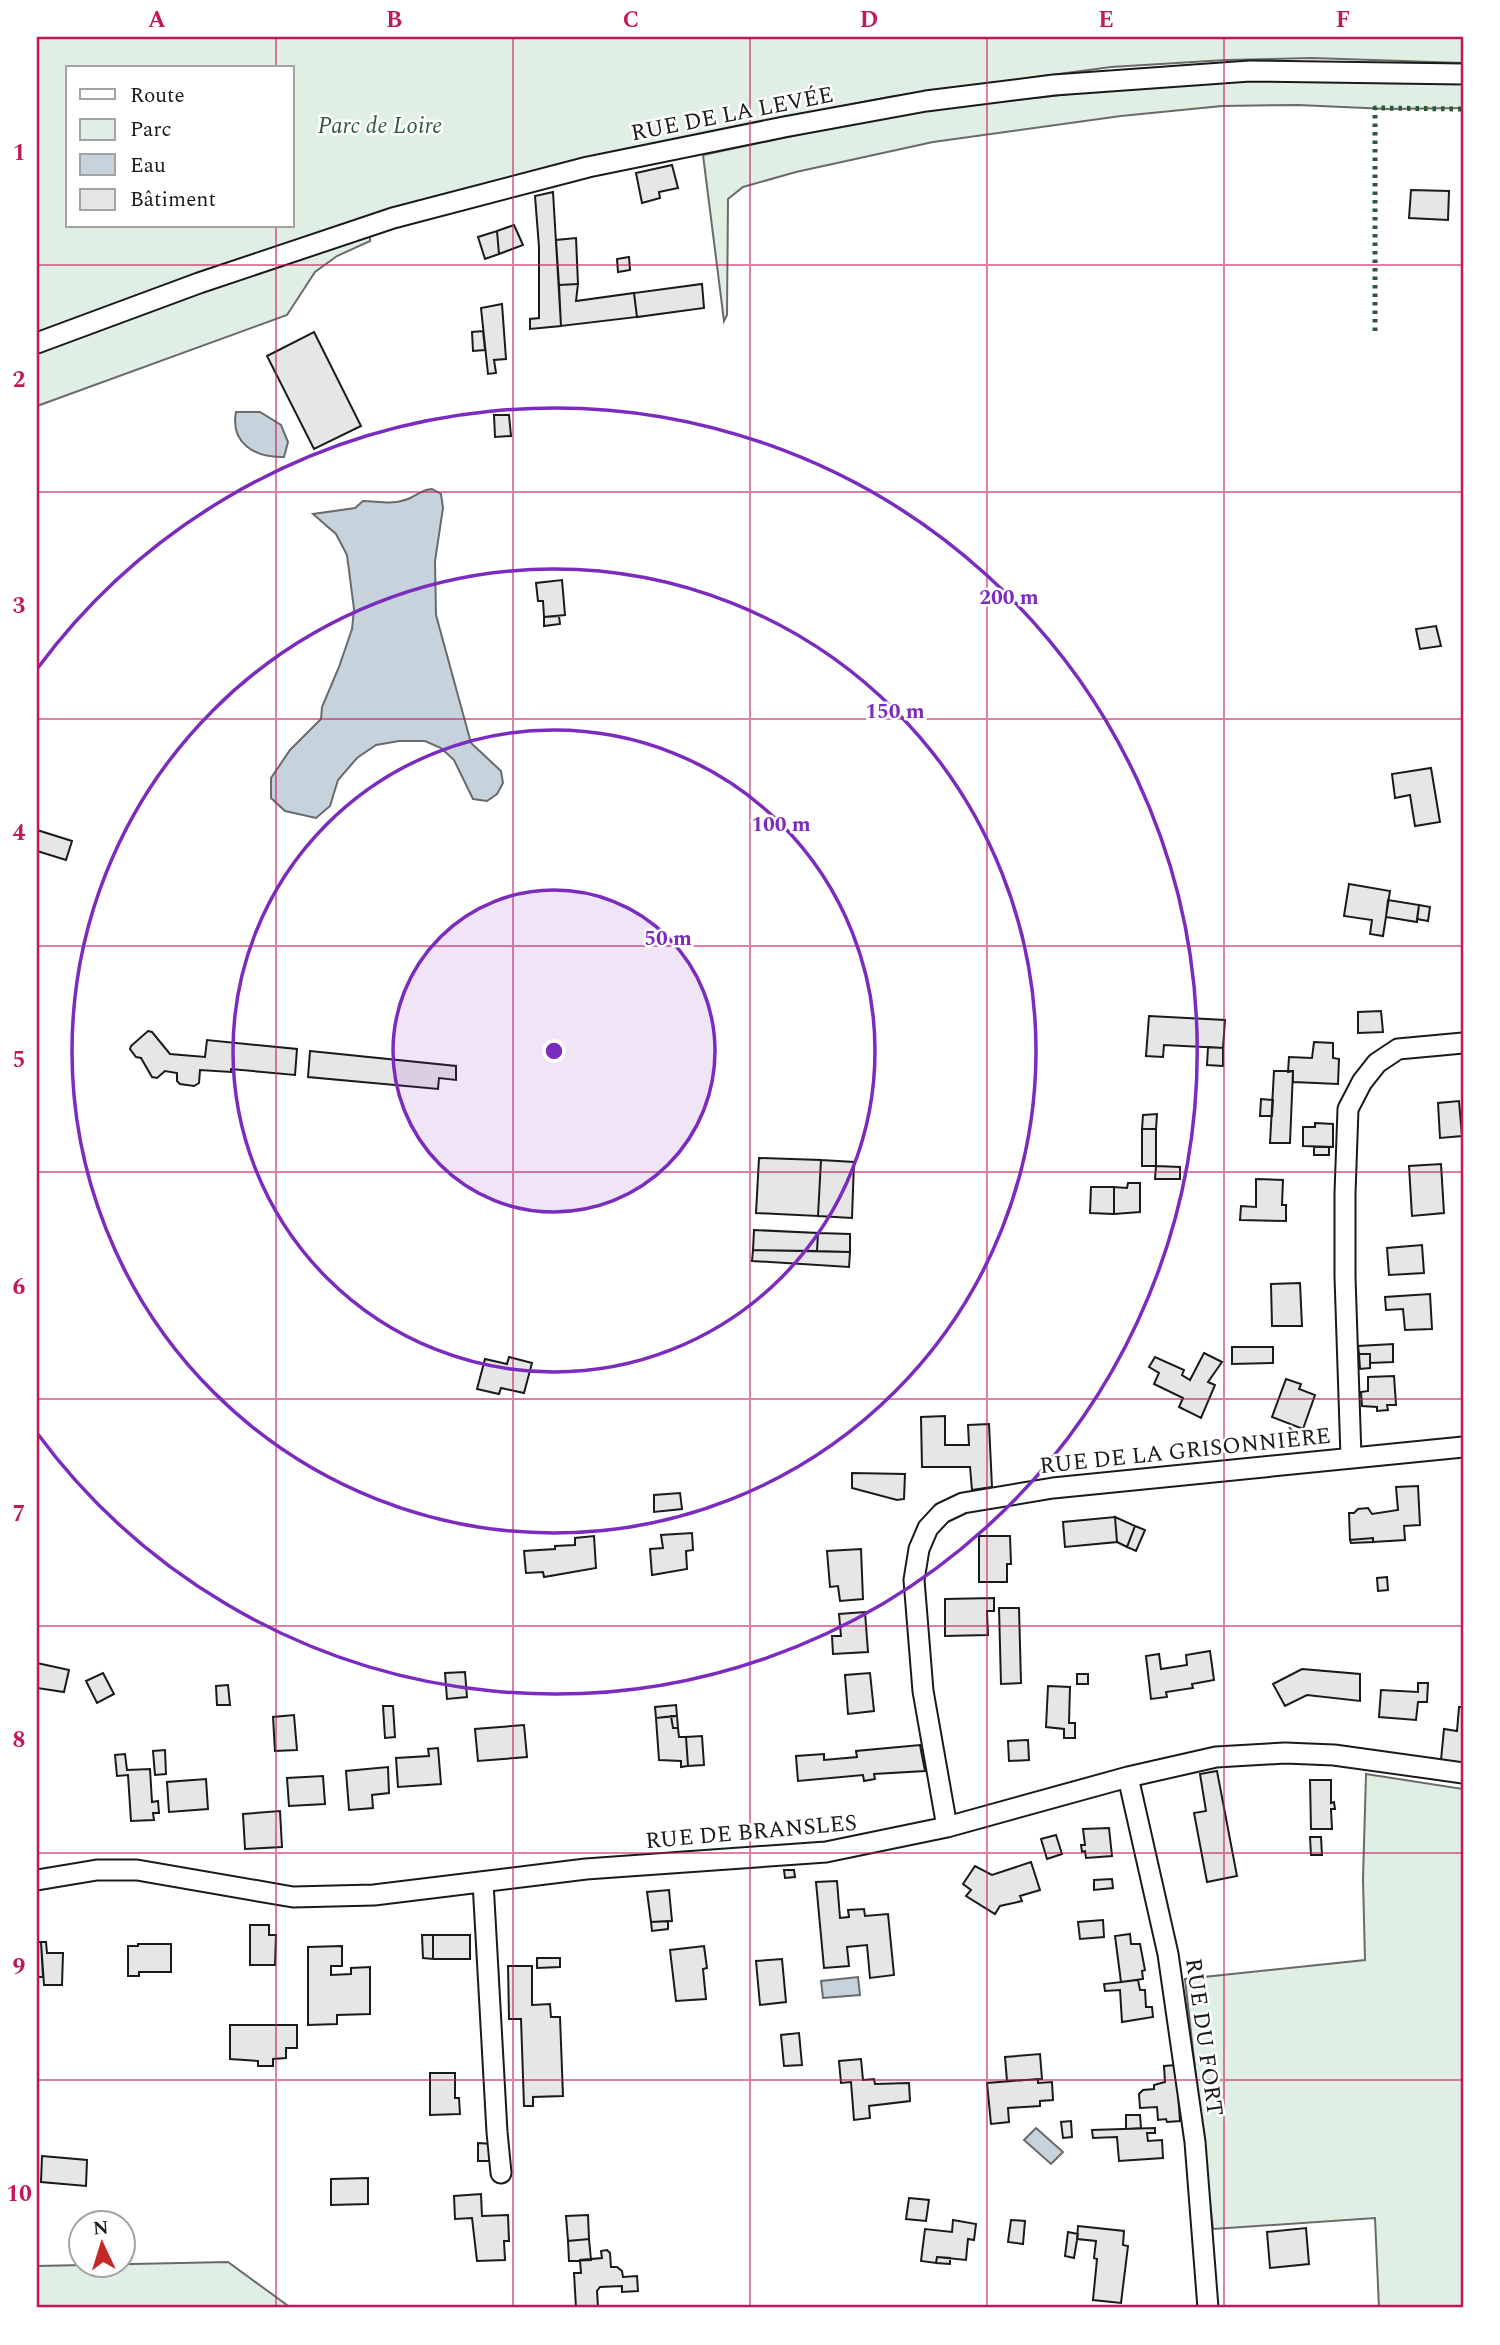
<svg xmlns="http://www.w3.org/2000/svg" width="1500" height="2345" viewBox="0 0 1500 2345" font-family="Spectral,serif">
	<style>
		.green { fill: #e0efe3; stroke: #6a6a6a; stroke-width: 2; fill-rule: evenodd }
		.water { fill: #c6d2dc; stroke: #6a6a6a; stroke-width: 2 }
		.building { fill: #e6e6e6; stroke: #1a1a1a; stroke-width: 2 }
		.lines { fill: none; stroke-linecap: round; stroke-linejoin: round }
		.minor-casing { stroke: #1a1a1a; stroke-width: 23 }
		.minor { stroke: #fff; stroke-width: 19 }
		.hedge { stroke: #2b5a34; stroke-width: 5; stroke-dasharray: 3.5 5; stroke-linecap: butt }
		.grid { fill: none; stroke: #c2185b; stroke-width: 2; stroke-opacity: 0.55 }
		.ring { fill: none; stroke: #7b2cbf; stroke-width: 3.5 }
		.labels { text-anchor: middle; stroke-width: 5; stroke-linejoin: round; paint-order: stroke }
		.street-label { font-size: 23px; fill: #1a1a1a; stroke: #fff }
		.park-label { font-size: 23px; font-style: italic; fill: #2b5a34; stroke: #fff }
		.centre { fill: #7b2cbf; stroke: #fff; stroke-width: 3.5 }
		.ring-label { font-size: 21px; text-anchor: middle; font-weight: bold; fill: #7b2cbf; stroke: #fff; stroke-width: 5; stroke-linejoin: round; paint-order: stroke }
		.neatline { fill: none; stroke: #c2185b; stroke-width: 2.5 }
		.grid-label { font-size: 23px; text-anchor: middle; font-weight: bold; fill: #c2185b }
	</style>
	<rect width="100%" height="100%" fill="#fff"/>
	<!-- green -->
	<path class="green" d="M37,37H1463V63L1312,58L1226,60L1111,67L889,97L750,124L553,168L37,335ZM68,68H292V226H68Z
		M1247,79L1463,82V108L1388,109L1298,105L1222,106L1121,116L933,142L796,172L743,187L728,199L727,315L724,321L703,155L886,116L943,108L1152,85Z
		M370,234V241L337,256L315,272L287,315L37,406V351L175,298Z
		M1366,1774L1463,1789V2308H1379L1375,2218L1213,2229L1185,1979L1365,1960L1363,1879Z
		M228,2262L291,2308H37V2266Z"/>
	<!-- water -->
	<path class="water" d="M236,412H260L281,425L288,442L284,457C255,458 230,443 236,412Z
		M432,489L441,494L443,508L435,561L436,615L471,743L501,771L503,783L497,794L487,801L473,799L454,760L441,748L425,741H399L376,745L357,758L338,780L330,806L316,818L285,811L271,798V778L290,750L321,719L322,707L339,667L352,629L354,609L347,555L336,534L313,514L355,508L363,501C377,501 391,505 405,500C415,497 420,490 432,489Z
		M858,1977L860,1995L823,1998L821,1981Z
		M1036,2128L1063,2152L1051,2164L1024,2140Z"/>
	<!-- building -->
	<path class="building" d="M672,165L678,188L659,192L660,198L642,203L636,173Z
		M1411,190L1449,191L1448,220L1409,218Z
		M553,192L561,326L530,329V319L539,318V247L535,196Z
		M514,225L523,245L499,254L497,231Z
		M497,231L499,254L485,259L478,237Z
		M576,238L578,284L559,285L556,240Z
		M629,257L630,270L618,272L617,259Z
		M578,284L576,301L634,293L637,317L561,326L559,285Z
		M702,284L704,308L637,317L634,293Z
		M502,304L506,359L494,360L496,373L488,374L481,308Z
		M483,331L485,350L473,351L472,332Z
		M314,332L361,426L314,449L267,356Z
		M494,415H509L511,436L495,437Z
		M562,580L565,615L544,617L543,601H538L536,583Z
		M559,616L560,624L544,626V617Z
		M1436,626L1441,646L1420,649L1416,629Z
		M1431,768L1440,822L1415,826L1410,795L1395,798L1392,774Z
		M37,830L72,841L66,860L37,851Z
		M1349,884L1390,891L1383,936L1370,934L1372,920L1344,916Z
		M1388,900L1419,905L1417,922L1386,917Z
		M1419,905L1430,907L1428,921L1417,919Z
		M1381,1011L1383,1032L1358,1033V1012Z
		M1149,1016L1225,1020L1223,1048L1164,1045L1163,1057L1146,1056Z
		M148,1031L152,1032L170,1054L205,1057L207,1040L297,1049L295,1075L231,1069V1072L200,1070L199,1083L194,1086L180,1084L177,1081V1073L165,1071L157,1078L152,1077L141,1058L136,1057L130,1049L131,1046Z
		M1314,1042L1333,1043V1058L1339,1059L1338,1084L1293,1082V1071L1288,1072L1289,1057L1312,1058Z
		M1208,1047L1223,1048V1066L1207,1065Z
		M310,1051L456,1066V1080L439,1078L438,1089L308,1077Z
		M1274,1071H1293L1290,1143H1270Z
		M1261,1099L1273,1100L1272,1116H1260Z
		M1459,1101L1462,1136L1440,1138L1438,1103Z
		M1157,1114L1156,1129H1142L1143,1115Z
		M1315,1123L1333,1124V1147L1303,1146V1127H1315Z
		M1142,1129H1156V1166H1142Z
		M1314,1147H1329V1155H1314Z
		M759,1158L821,1160L818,1216L756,1213Z
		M821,1160L854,1162L852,1218L818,1216Z
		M1441,1164L1444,1213L1412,1216L1409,1166Z
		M1156,1166L1180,1167V1179H1155Z
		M1256,1179L1283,1180L1282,1205H1286V1221L1240,1220L1241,1206L1256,1207Z
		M1128,1183H1140V1212L1114,1214V1187L1127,1188Z
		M1091,1187H1114V1214L1090,1213Z
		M754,1230L818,1233L817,1251L753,1250Z
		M818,1233L850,1234V1252L817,1251Z
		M1422,1245L1424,1273L1389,1275L1387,1248Z
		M753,1250L850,1252L849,1267L752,1261Z
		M1300,1283L1302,1326H1272L1271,1284Z
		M1430,1294L1432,1329L1405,1330L1403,1309L1386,1310L1385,1297Z
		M1393,1344V1362L1370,1363V1354H1359L1358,1346Z
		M1232,1347H1273V1363L1232,1364Z
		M1204,1353L1222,1362L1208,1382L1215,1385L1201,1418L1179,1407L1183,1398L1154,1384L1159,1373L1149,1367L1155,1357L1184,1370L1182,1375L1190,1380Z
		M1359,1354H1370V1368L1360,1369Z
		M509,1357L532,1363L524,1393L501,1388L499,1394L477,1389L485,1359L507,1364Z
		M1394,1376L1396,1405H1387L1388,1410L1377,1411V1407L1362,1406L1361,1392L1368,1391V1377Z
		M1286,1379L1301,1384L1299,1389L1315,1395L1303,1429L1272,1417Z
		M945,1416V1445H969L968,1425L989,1424L992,1487L972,1490L970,1467H922L921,1417Z
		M852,1473L905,1474L904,1499L897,1500L852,1488Z
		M1418,1486L1420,1525L1404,1526L1405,1540L1373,1542V1538L1350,1540L1349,1513H1354L1358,1509L1368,1508L1372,1514L1398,1510L1396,1487Z
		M680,1493L682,1509L654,1512V1495Z
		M1115,1517L1135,1526L1127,1547L1117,1542Z
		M1115,1517L1117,1542L1065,1547L1063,1522Z
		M1135,1526L1145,1530L1136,1551L1127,1547Z
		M692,1533L693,1550L686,1551L687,1569L652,1575L650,1549L663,1548L661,1535Z
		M594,1536L596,1568L544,1577L543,1572L526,1573L524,1551L555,1549V1546L575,1545V1538Z
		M979,1536H1010L1011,1564H1007V1582H979Z
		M1373,1538V1542L1351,1543L1350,1540Z
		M861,1549L863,1599L840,1601L838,1586L830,1587L827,1551Z
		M1387,1577L1388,1590L1378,1591L1377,1578Z
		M994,1598V1611H987L988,1635L945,1636V1599Z
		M999,1608H1019L1021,1683L1001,1684Z
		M865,1612L868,1652L833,1654L832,1636H841L839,1614Z
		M1210,1651L1214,1680L1192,1684L1193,1688L1166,1692L1167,1697L1151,1699L1146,1656L1159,1654L1161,1669L1187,1665L1186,1655Z
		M37,1663L69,1670L64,1692L37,1688Z
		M1302,1669L1360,1674V1701L1307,1695L1285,1706L1273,1684Z
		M465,1672L467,1697L447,1699L445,1673Z
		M103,1673L114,1694L97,1703L86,1681Z
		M870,1673L874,1711L848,1714L845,1675Z
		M1077,1674H1088V1684H1077Z
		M1418,1683H1428L1427,1702H1418L1416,1720L1379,1717L1381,1690L1418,1692Z
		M228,1685L230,1705H217L216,1686Z
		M1048,1686L1070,1687L1069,1723H1075V1738H1064V1729L1046,1727Z
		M676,1705L677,1716L656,1718L655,1707Z
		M383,1706H393L395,1737L385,1738Z
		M1459,1707H1463V1763L1441,1760L1444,1729L1457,1731Z
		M294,1715L297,1750L275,1751L273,1717Z
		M671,1716L673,1728H678L679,1737H686L688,1766L681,1767V1761L659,1760L656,1718Z
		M671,1716H677L678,1728H673Z
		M524,1725L527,1757L478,1761L475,1729Z
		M702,1736L704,1765L688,1766L686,1737Z
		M1028,1740L1029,1760L1009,1761L1008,1741Z
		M920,1745L925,1771L874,1774L875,1779L864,1781L863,1775L798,1781L796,1756L824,1754V1760L857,1757L856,1751Z
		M438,1748L441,1784L398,1787L396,1758L429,1756L428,1749Z
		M165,1750L166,1774L155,1775L153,1751Z
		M125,1754L127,1770L150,1769L152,1802L158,1801L159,1813H153L154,1820L131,1821L128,1775L117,1776L115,1755Z
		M388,1767L389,1793L372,1795L373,1808L349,1810L346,1771Z
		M1217,1771L1237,1876L1207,1882L1194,1813L1206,1811L1200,1774Z
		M323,1776L325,1804L289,1806L287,1778Z
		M206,1779L208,1809L169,1812L167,1782Z
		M1310,1780H1331V1803L1334,1802L1335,1809H1331L1332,1829H1311Z
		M280,1811L282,1847L245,1849L243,1814Z
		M1109,1828L1112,1856L1086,1858L1085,1851L1082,1852L1081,1845H1085L1083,1829Z
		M1056,1835L1062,1854L1047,1859L1041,1839Z
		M1310,1837H1321L1322,1855H1311Z
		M1031,1862L1040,1890L1020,1896L1022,1901L1000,1906L995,1914L966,1896L971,1890L963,1884L975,1866L992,1875Z
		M784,1870H794L795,1877L785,1878Z
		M1112,1879L1113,1888L1094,1890V1880Z
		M837,1881L840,1918L849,1917L848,1910L864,1909L865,1916L888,1914L894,1975L870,1978L867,1945L847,1947L849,1966L824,1968L816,1882Z
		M669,1890L672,1921L651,1922L647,1892Z
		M1103,1920L1104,1937L1080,1939L1078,1922Z
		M668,1921V1929L652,1931L651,1922Z
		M250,1925H269V1935H276L275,1965H250Z
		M1130,1934L1131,1944H1140L1145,1970L1142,1971L1143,1979L1121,1982L1115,1936Z
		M422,1935H433V1959L423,1958Z
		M433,1935H470V1959H433Z
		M37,1942H41L43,1977H37Z
		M41,1942H46L47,1953H63L62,1985H44Z
		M138,1944H171V1972H139V1976H128V1946H138Z
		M342,1946V1966H331V1975L351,1974V1968L370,1967V2014L337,2015V2024L308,2025V1947Z
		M704,1946L707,1968L703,1969L706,1999L676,2001L670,1950Z
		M537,1958H560V1967L537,1968Z
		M782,1959L786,2002L760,2005L756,1961Z
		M508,1966H532V2005L550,2004L551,2017H560L563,2096L533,2097V2106H524L521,2019H509Z
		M1138,1980L1140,1990H1145L1146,2007H1152L1153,2017L1122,2022L1120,1990L1105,1991L1104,1984Z
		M230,2025H297V2048H286V2058L273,2059V2066H258V2061L230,2059Z
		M799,2033L802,2065L784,2066L781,2035Z
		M1040,2054L1042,2079L1007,2081L1005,2057Z
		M861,2059L863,2080L874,2079L875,2084L909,2083L910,2101L869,2106L870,2118L854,2120L851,2082L841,2083L839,2061Z
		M1176,2065L1180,2121L1167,2122L1166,2119L1158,2120L1157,2107L1140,2108L1139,2094L1143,2090L1154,2089V2085L1165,2082L1164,2066Z
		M430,2073H455V2098H459L460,2114L430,2115Z
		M1038,2079V2083L1052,2082L1053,2100L1040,2101V2106L1008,2108L1009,2122L991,2124L987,2083Z
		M1126,2115H1140L1141,2128L1126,2129Z
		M1071,2121L1072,2137L1063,2138L1061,2122Z
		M1155,2128V2133H1147L1148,2141L1162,2140L1163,2158L1119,2161L1117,2137L1093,2138L1092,2130Z
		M478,2143L492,2144V2161H478Z
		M42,2156L87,2160L86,2186L41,2182Z
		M368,2178V2204L331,2205V2179Z
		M481,2194L482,2216L508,2215L509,2241H504L505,2260L477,2261L472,2218L455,2219L454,2196Z
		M909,2198L929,2200L926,2221L906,2219Z
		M588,2215L589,2239L568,2241L566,2216Z
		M953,2220L976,2224L974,2240L968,2239L966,2260L937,2257L936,2263L921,2261L925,2229L952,2232Z
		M1011,2220L1025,2221L1023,2244L1008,2242Z
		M1078,2226L1124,2231L1123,2245L1128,2246L1121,2303L1093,2300L1097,2259L1094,2258L1096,2241L1077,2239Z
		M1306,2228L1309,2264L1270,2268L1267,2232Z
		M1068,2232L1078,2234L1074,2258L1065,2256Z
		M589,2239L591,2260L569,2261L568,2241Z
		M607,2250L610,2253L611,2267H617L622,2271L623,2277L637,2276L638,2291L622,2292V2286L600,2287L597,2291L598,2307L576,2308L574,2273H581L580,2260L602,2258L601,2251Z
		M937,2257L950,2258V2264L936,2263Z"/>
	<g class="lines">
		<defs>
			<path id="minor" d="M37,343L199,283L393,218L588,167L784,127L926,101L1054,85L1250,71L1463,74
				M1351,1457L1345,1277V1193L1348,1109L1362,1082L1377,1063L1398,1049L1463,1043
				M1128,1777L1168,1954L1195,2142L1208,2308
				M947,1827L923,1691L914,1580L919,1549L928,1528L942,1513L963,1503L1053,1488L1463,1447
				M37,1880L97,1870H137L293,1897L374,1895L586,1869L826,1852L947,1827L1128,1777L1216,1757L1285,1753L1334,1755L1463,1773
				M483,1882L497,2132L501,2173"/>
		</defs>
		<!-- minor casing -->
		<use href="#minor" class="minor-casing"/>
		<!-- minor -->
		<use href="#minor" class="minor"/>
		<!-- hedge -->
		<path class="hedge" d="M1375,331V108L1463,109"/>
	</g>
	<!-- grid -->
	<path class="grid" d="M276,37V68M513,37V2308M750,37V2308M987,37V2308M1224,37V2308M276,226V2308M37,265H1463M37,492H1463M37,719H1463M37,946H1463M37,1172H1463M37,1399H1463M37,1626H1463M37,1853H1463M37,2080H1463"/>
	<!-- distance rings -->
	<circle cx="554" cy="1051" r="161" fill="#7b2cbf" fill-opacity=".12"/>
	<g class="ring">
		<circle cx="554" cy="1051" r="161"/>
		<circle cx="554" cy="1051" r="321"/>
		<circle cx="554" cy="1051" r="482"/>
		<path d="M37 669A643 643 0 1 1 37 1433"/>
	</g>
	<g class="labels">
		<!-- street labels -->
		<g class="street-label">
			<text transform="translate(732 113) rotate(-11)" y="8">RUE DE LA LEVÉE</text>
			<text transform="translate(1185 1450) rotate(-6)" y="8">RUE DE LA GRISONNIÈRE</text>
			<text transform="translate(751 1831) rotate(-5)" y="8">RUE DE BRANSLES</text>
			<text transform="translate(1205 2037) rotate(82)" y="8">RUE DU FORT</text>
		</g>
		<!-- park labels -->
		<g class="park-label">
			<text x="380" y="133">Parc de Loire</text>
		</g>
	</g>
	<circle cx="554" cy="1051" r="10" class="centre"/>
	<g class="ring-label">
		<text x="1009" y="604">200 m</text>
		<text x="895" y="718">150 m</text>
		<text x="781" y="831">100 m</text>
		<text x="668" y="945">50 m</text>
	</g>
	<!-- border -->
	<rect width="1500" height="2345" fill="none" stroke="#ffffff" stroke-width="77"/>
	<!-- legend -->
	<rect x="66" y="66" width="228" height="161" fill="#ffffff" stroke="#a3a3a3" stroke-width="2"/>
	<rect x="80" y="89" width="35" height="10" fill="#ffffff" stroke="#a3a3a3" stroke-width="2"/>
	<text x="130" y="102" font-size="21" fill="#1a1a1a">Route</text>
	<rect x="80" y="119" width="35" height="21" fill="#e0efe3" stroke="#a3a3a3" stroke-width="2"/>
	<text x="130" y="136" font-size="21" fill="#1a1a1a">Parc</text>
	<rect x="80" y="154" width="35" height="21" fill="#c6d2dc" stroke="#a3a3a3" stroke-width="2"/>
	<text x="130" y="172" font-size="21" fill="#1a1a1a">Eau</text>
	<rect x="80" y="189" width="35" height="21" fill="#e6e6e6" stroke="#a3a3a3" stroke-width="2"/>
	<text x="130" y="206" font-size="21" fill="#1a1a1a">Bâtiment</text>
	<!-- north arrow -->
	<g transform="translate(102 2244) rotate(356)"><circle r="33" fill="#ffffff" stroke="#a3a3a3" stroke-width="2"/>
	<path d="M0-5L12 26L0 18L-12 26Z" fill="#c62828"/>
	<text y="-10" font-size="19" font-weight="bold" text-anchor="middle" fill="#1a1a1a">N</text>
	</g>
	<rect x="38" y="38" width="1424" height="2268" class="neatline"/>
	<g class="grid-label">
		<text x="157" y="27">A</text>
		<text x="394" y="27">B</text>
		<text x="631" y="27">C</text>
		<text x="869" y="27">D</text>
		<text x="1106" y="27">E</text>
		<text x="1343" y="27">F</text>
		<text x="19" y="160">1</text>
		<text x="19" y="387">2</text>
		<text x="19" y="613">3</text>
		<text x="19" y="840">4</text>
		<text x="19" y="1067">5</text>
		<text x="19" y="1294">6</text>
		<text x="19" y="1521">7</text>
		<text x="19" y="1747">8</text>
		<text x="19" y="1974">9</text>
		<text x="19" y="2201">10</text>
	</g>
</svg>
